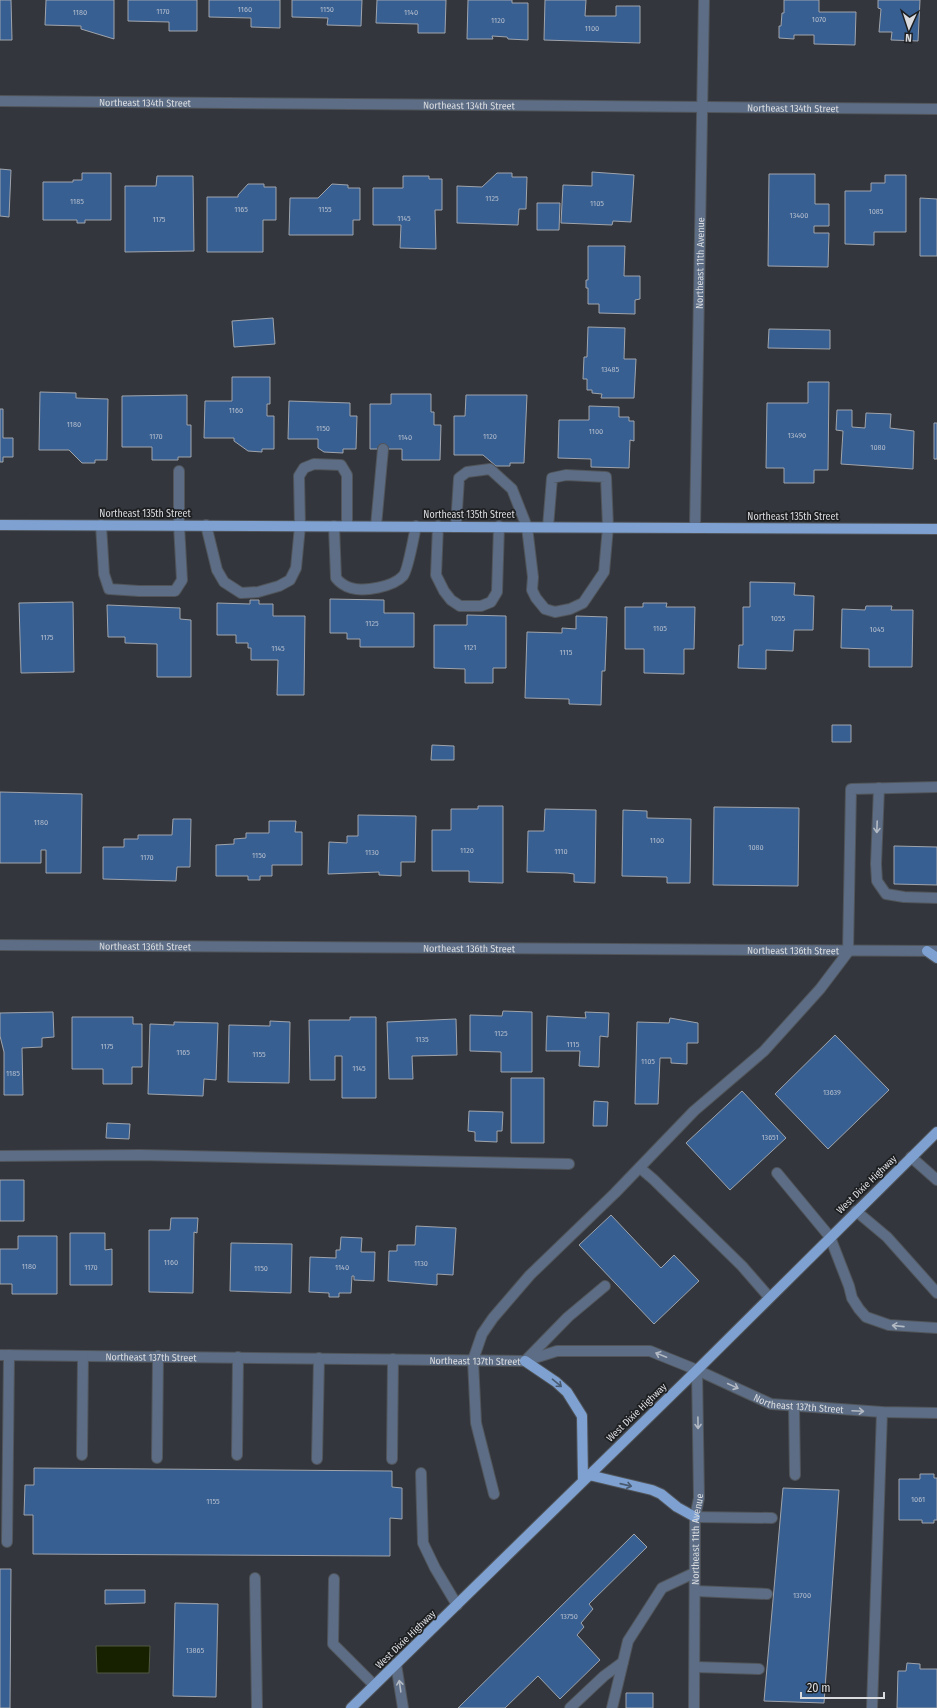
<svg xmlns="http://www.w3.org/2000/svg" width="937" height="1708" viewBox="0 0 937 1708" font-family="'Fira Sans Condensed',sans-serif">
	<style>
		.water { fill: #172100; stroke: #515943 }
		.building { fill: #385f92; stroke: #a0a4ab }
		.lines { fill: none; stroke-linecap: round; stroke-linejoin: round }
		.minor-casing { stroke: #51555a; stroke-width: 12 }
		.major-casing { stroke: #51555a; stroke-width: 12 }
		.minor { stroke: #5c6d85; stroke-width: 10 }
		.major { stroke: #7ea1d1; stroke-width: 10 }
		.oneway { stroke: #b4bac4 }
		.oneway2 { stroke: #495a70 }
		.labels { text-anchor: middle; stroke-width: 3.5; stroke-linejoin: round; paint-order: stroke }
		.number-label { font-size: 8px; fill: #b1bccc }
		.street-label { font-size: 10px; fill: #d9dbdf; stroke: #1d1f21 }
	</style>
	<rect width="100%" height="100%" fill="#33373d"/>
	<!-- water -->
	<path class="water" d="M96,1646H150L149,1673H97Z"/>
	<!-- building -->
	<path class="building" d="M0,0H11L12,40H0Z
		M46,0H114V39L81,29V26L45,25Z
		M128,0H197V31H169V22L128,21Z
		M209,0H280V28L251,27V18L209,17Z
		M292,0H362L361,26L327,25L328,18L292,17Z
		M377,0H446L445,33H418V24L376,23Z
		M468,0H512V3H528V40L508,39L507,37L492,36L493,39H467Z
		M545,0H586L585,16H616V6H640V43L544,40Z
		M784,0H819V12H856L855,45L814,44V35H794V39L779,38V26H781L782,13H784Z
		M878,0H920L918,41L891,40L892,32H879L881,9L878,8Z
		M0,169L11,170L9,217L0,216Z
		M592,172L634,175L631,222L613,221L612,225L561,223L563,185L592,186Z
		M82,173H111V220H85V223H77V220H43V182H73V180H82Z
		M497,173H512V177H527L526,209H519L518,225L457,223V186L482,187Z
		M769,174H815V204H829V226H814V233H829L828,267L768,266Z
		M885,175H906V232H874V245L845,244V191H871V183H885Z
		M157,176H193L194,251L125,252V186H156Z
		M403,176H429V179H442V210H435L436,249L400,248L401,225H373V188H403Z
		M248,184H264V187H276V220H263V252H207V197H238V195Z
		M332,184L348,185V188H360V220H353V235H289L290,198H318Z
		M920,198L937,199V256H920Z
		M537,203H560L559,230H537Z
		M588,246H625L624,276H640V299L635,300V314L599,313V304H588V288H586V280H588Z
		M273,318L275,344L234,347L232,321Z
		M588,327L625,328L624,359H636L634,398H601L602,394L592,393V390H587V379H583L584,357H587Z
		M769,329L830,330V349L768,348Z
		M232,377H270V404H267V416H274V449H262V452L248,451L234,441V438H204L205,401H232Z
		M808,382H829L828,470H814V483H784V468H766L767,403H808Z
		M40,392L76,393V398L108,399L107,460H95V463H82L69,450H39Z
		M391,394H431V412H434V425H441L440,460H402V449H370V404H391Z
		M187,395V425H191V457H178V460H152V447H122V396Z
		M466,395H527L524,463H510V466H496L483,455H454V416H465Z
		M289,401L350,403V416H357L356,449H343V453L324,452L318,448V439H288Z
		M589,406L619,407V417H629V421H634V441L630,440L629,468L591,467V459L558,458L559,420H589Z
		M0,409H3V438H13V457H3V462H0Z
		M837,410H852V427L865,428L866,413L891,414L890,428L914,431L913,469L841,464L843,431L836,430Z
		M934,423H937V459H934Z
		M750,582L795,583L794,595L814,596L813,630H794L793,651L766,650V669L738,668L739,645H743V607H750Z
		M330,599L384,600V613H414V647H360V639H347V633H330Z
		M250,600H259V604H273V616H305L304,695H277L278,660H251V648H248V643H236V635H217V603L250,604Z
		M73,602L74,672L21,673L19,603Z
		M643,603H667L666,607H695L694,649H684V674L644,673V649H625V607H643Z
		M107,605L180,608V619L191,620V677H157V644L125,643V637H108Z
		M866,606H892L891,610H913L912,667H869V649L841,648L842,609L865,610Z
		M467,615L506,616V668H493V683H465V669L434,668V625H467Z
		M576,616L607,617L605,671H602L601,705L569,704V699L525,698L527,632L562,633V628L576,629Z
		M832,725H851V742H832Z
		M432,745L454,746V760H431Z
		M0,792L82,794L81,873H46V850H41V863H0Z
		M478,806H503V883L469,882V871H432V830H451V809H478Z
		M714,807L799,808L798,886L713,885Z
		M545,809L596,810L595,883L574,882V874L567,873L527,872L528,831H544Z
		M623,810L647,811V818L691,819L690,883H667V877L622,876Z
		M358,815L416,816L415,862H401V876L379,875V872L328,874L329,842L347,843V836H358Z
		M173,819H191L190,867H177L176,881L103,879V847H124V839H138V835H172Z
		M269,821H296L295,832H302V865H272V876H260V880H248V876H216V845L234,844V839L246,838V833H269Z
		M894,846L937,847V885L894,884Z
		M503,1011L532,1012V1072H501V1052L470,1051V1015L502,1016Z
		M53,1012L54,1037L42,1038V1047L22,1048L23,1095H4V1052L0,1036V1013Z
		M585,1012L609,1013L608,1037L600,1036L599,1067L579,1066L580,1051H546L547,1016L586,1018Z
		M72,1017H133V1024H142V1067H132V1084H103V1069H72Z
		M350,1017H376V1098H342V1056H335V1080H310L309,1020H350Z
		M670,1018L698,1023V1043H687V1064L671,1063V1058H660L658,1104H635L637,1022L669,1023Z
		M456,1019L457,1055L412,1056L413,1079H389L387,1022Z
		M270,1021L290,1022L289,1083L228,1082L229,1025L270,1026Z
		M174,1022L218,1023L216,1080L204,1079L203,1096L148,1094L150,1024L174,1025Z
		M835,1035L889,1090L828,1149L775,1094Z
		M511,1078H544V1143H511Z
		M742,1091L786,1138L730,1190L686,1143Z
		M594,1101L608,1102L607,1126H593Z
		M469,1111L503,1112L502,1131H497V1142L475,1141V1132L468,1131Z
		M107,1123L130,1124L129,1139L106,1138Z
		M0,1180H24V1221H0Z
		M611,1215L661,1268L674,1255L699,1281L654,1324L579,1245Z
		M171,1218H198L197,1233L194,1232L193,1293L149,1292V1230H170Z
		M416,1226L456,1228L453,1275L437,1274V1285L388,1281L389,1251H397V1245H415Z
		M70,1233H105V1250L112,1249V1285H70Z
		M18,1236H57V1294H12V1284H0V1249H18Z
		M341,1237L362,1238L361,1252H375L374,1281L354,1280V1276H352L351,1293H339V1297H329V1293L309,1292L310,1257L336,1258V1250H340Z
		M231,1243L292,1244L291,1293L230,1291Z
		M34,1468L392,1471V1487L402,1488V1519L390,1518V1556L33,1554V1515H24L25,1485H34Z
		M920,1474H934V1478H937V1520H934V1523H922V1520H899V1479H920Z
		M783,1488L839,1490L824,1703L764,1701Z
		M634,1534L647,1547L589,1604L593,1609L581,1623L584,1627L577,1635L600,1660L560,1699L538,1676L505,1708H458Z
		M0,1569H11L10,1708H0Z
		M105,1590H145V1603L105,1604Z
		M175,1603L218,1604L216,1697L173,1696Z
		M907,1663L920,1664V1669H937V1708H897L898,1671H906Z
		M626,1693H653V1708H626Z"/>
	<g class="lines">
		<defs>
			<g id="minor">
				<path id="s1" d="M0,101L937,109"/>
				<path d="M101,525L104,574L109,589L139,591H175L182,580L179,525V471"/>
				<path d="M206,525L217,570L224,582L241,593L258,592L279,586L290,580L296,568L300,526L299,476L304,468L314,464L341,465L347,475V526"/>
				<path d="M334,526L336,578C340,583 344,586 351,588C364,592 393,587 403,576C408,571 414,535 416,526"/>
				<path d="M376,526L383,449"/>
				<path d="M438,526L436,575L444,591L451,600L460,606H481L491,602L497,592L499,526"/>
				<path d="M456,526L459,478L467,472L490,469L512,489L527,527L533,577L532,590L536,598L545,609L555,612L570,609L583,603L604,572L608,527L606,477L566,475L552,478L548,527"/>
				<path id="s2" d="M695,527L704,0"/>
				<path d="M879,788L876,864L877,881L886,894L904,897L937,898"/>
				<path id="s3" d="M0,945L937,951"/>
				<path d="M0,1156L140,1155L569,1164"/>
				<path d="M911,1157L937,1180"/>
				<path d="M640,1168L653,1179L742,1266L769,1297"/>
				<path d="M777,1173L830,1237L849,1286L852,1298L859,1309L866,1317L889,1325L937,1328"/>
				<path d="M856,1211L887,1237L937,1293"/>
				<path id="s4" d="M0,1355L525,1361L557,1351H650L697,1370L771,1404L882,1412L937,1413"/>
				<path d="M527,1359L568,1317L605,1286"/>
				<path d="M794,1406L795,1475"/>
				<path d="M82,1455L83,1356"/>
				<path d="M237,1455L238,1357"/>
				<path d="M157,1458L158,1356"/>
				<path d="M317,1459L319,1358"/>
				<path d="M392,1459L393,1359"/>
				<path d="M421,1473L423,1543L435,1568L457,1605"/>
				<path d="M494,1494L476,1423L473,1360L482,1334L493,1318L530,1275L615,1193L694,1111L764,1051L820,989L848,952L851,789L937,787"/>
				<path d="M695,1517L772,1518"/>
				<path d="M7,1542L9,1355"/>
				<path d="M255,1578L257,1708"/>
				<path d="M334,1579L333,1644L374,1685"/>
				<path d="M695,1591L767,1594"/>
				<path d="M396,1664L403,1708"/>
				<path d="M695,1667L759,1669"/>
				<path d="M570,1708L604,1676L623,1662"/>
				<path d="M612,1708L628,1641L662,1588L694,1573"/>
				<path id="s5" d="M694,1708L695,1517L699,1498L697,1370"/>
				<path d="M872,1708L882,1412"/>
			</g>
			<path id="major" d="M0,525L937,529
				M927,951L937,958
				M525,1361L556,1382L567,1392L582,1416L583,1481
				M589,1475L652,1490L661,1494L677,1507L695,1517
				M351,1708L697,1370L937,1132"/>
		</defs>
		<!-- minor casing -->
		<use href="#minor" class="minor-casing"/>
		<!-- major casing -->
		<use href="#major" class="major-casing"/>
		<!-- minor -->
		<use href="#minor" class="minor"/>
		<!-- major -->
		<use href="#major" class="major"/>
	</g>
	<!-- one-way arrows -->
	<defs><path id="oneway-shaft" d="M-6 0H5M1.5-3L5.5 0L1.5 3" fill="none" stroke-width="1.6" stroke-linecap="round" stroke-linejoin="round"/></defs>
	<g class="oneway">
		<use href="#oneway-shaft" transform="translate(877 827) rotate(92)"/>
		<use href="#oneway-shaft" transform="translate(898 1326) rotate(-174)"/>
		<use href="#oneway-shaft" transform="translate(661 1355) rotate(-158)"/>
		<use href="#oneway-shaft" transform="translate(733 1386) rotate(25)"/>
		<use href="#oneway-shaft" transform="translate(858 1411) rotate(3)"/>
		<use href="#oneway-shaft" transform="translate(698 1423) rotate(89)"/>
		<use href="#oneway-shaft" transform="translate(400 1686) rotate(-98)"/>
	</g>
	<g class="oneway2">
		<use href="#oneway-shaft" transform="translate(557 1383) rotate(40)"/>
		<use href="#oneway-shaft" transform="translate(626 1485) rotate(13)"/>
	</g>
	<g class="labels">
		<!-- number labels -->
		<g class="number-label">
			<text x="245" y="12">1160</text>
			<text x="327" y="12">1150</text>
			<text x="163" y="14">1170</text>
			<text x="80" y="15">1180</text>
			<text x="411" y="15">1140</text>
			<text x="819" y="22">1070</text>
			<text x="498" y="23">1120</text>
			<text x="592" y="31">1100</text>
			<text x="492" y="201">1125</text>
			<text x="77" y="204">1185</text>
			<text x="597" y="206">1105</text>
			<text x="241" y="212">1165</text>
			<text x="325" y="212">1155</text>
			<text x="876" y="214">1085</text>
			<text x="799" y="218">13400</text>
			<text x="404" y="221">1145</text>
			<text x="159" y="222">1175</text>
			<text x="610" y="372">13485</text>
			<text x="236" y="413">1160</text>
			<text x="74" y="427">1180</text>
			<text x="323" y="431">1150</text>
			<text x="596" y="434">1100</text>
			<text x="797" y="438">13490</text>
			<text x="156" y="439">1170</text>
			<text x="490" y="439">1120</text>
			<text x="405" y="440">1140</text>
			<text x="878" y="450">1080</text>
			<text x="778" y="621">1055</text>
			<text x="372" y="626">1125</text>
			<text x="660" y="631">1105</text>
			<text x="877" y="632">1045</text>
			<text x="47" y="640">1175</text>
			<text x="470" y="650">1121</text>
			<text x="278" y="651">1145</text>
			<text x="566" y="655">1115</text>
			<text x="41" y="825">1180</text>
			<text x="657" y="843">1100</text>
			<text x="756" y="850">1080</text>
			<text x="467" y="853">1120</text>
			<text x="561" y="854">1110</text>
			<text x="372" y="855">1130</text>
			<text x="259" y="858">1150</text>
			<text x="147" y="860">1170</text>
			<text x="501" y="1036">1125</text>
			<text x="422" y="1042">1135</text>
			<text x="573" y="1047">1115</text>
			<text x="107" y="1049">1175</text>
			<text x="183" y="1055">1165</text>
			<text x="259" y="1057">1155</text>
			<text x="648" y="1064">1105</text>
			<text x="359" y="1071">1145</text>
			<text x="13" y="1076">1185</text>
			<text x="832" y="1095">13639</text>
			<text x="770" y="1140">13651</text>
			<text x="171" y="1265">1160</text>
			<text x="421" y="1266">1130</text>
			<text x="29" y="1269">1180</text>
			<text x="91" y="1270">1170</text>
			<text x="342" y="1270">1140</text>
			<text x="261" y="1271">1150</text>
			<text x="918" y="1502">1061</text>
			<text x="213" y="1504">1155</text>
			<text x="802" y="1598">13700</text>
			<text x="569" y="1619">13750</text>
			<text x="195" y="1653">13865</text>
		</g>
		<!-- street labels -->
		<g class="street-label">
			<text dy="4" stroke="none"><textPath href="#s1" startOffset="145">Northeast 134th Street</textPath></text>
			<text dy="4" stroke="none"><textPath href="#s1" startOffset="469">Northeast 134th Street</textPath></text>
			<text dy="4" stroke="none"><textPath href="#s1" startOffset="793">Northeast 134th Street</textPath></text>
			<text dy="4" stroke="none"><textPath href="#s2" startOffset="264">Northeast 11th Avenue</textPath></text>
			<text x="145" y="517">Northeast 135th Street</text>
			<text x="469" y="518">Northeast 135th Street</text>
			<text x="793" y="520">Northeast 135th Street</text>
			<text dy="4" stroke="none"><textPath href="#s3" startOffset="145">Northeast 136th Street</textPath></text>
			<text dy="4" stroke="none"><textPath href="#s3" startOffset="469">Northeast 136th Street</textPath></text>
			<text dy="4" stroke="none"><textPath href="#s3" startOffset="793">Northeast 136th Street</textPath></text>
			<text transform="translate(866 1184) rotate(-44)" y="4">West Dixie Highway</text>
			<text dy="4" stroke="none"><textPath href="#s4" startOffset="151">Northeast 137th Street</textPath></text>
			<text dy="4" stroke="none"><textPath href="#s4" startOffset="475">Northeast 137th Street</textPath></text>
			<text dy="4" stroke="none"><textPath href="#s4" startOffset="811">Northeast 137th Street</textPath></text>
			<text transform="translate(636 1412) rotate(-44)" y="4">West Dixie Highway</text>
			<text dy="4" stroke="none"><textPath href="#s5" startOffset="169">Northeast 11th Avenue</textPath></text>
			<text transform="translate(405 1639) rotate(-44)" y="4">West Dixie Highway</text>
		</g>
	</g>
	<!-- north arrow -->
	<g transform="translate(909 28) rotate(183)" stroke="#1d1f21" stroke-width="3" paint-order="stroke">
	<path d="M0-3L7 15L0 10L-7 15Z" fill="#d9dbdf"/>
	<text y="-6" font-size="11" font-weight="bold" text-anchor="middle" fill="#d9dbdf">N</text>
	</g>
	<!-- scale -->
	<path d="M801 1692v6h83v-6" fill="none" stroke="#d9dbdf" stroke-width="2"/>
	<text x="807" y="1692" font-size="12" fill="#d9dbdf" stroke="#1d1f21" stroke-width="3" paint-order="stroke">20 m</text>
</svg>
